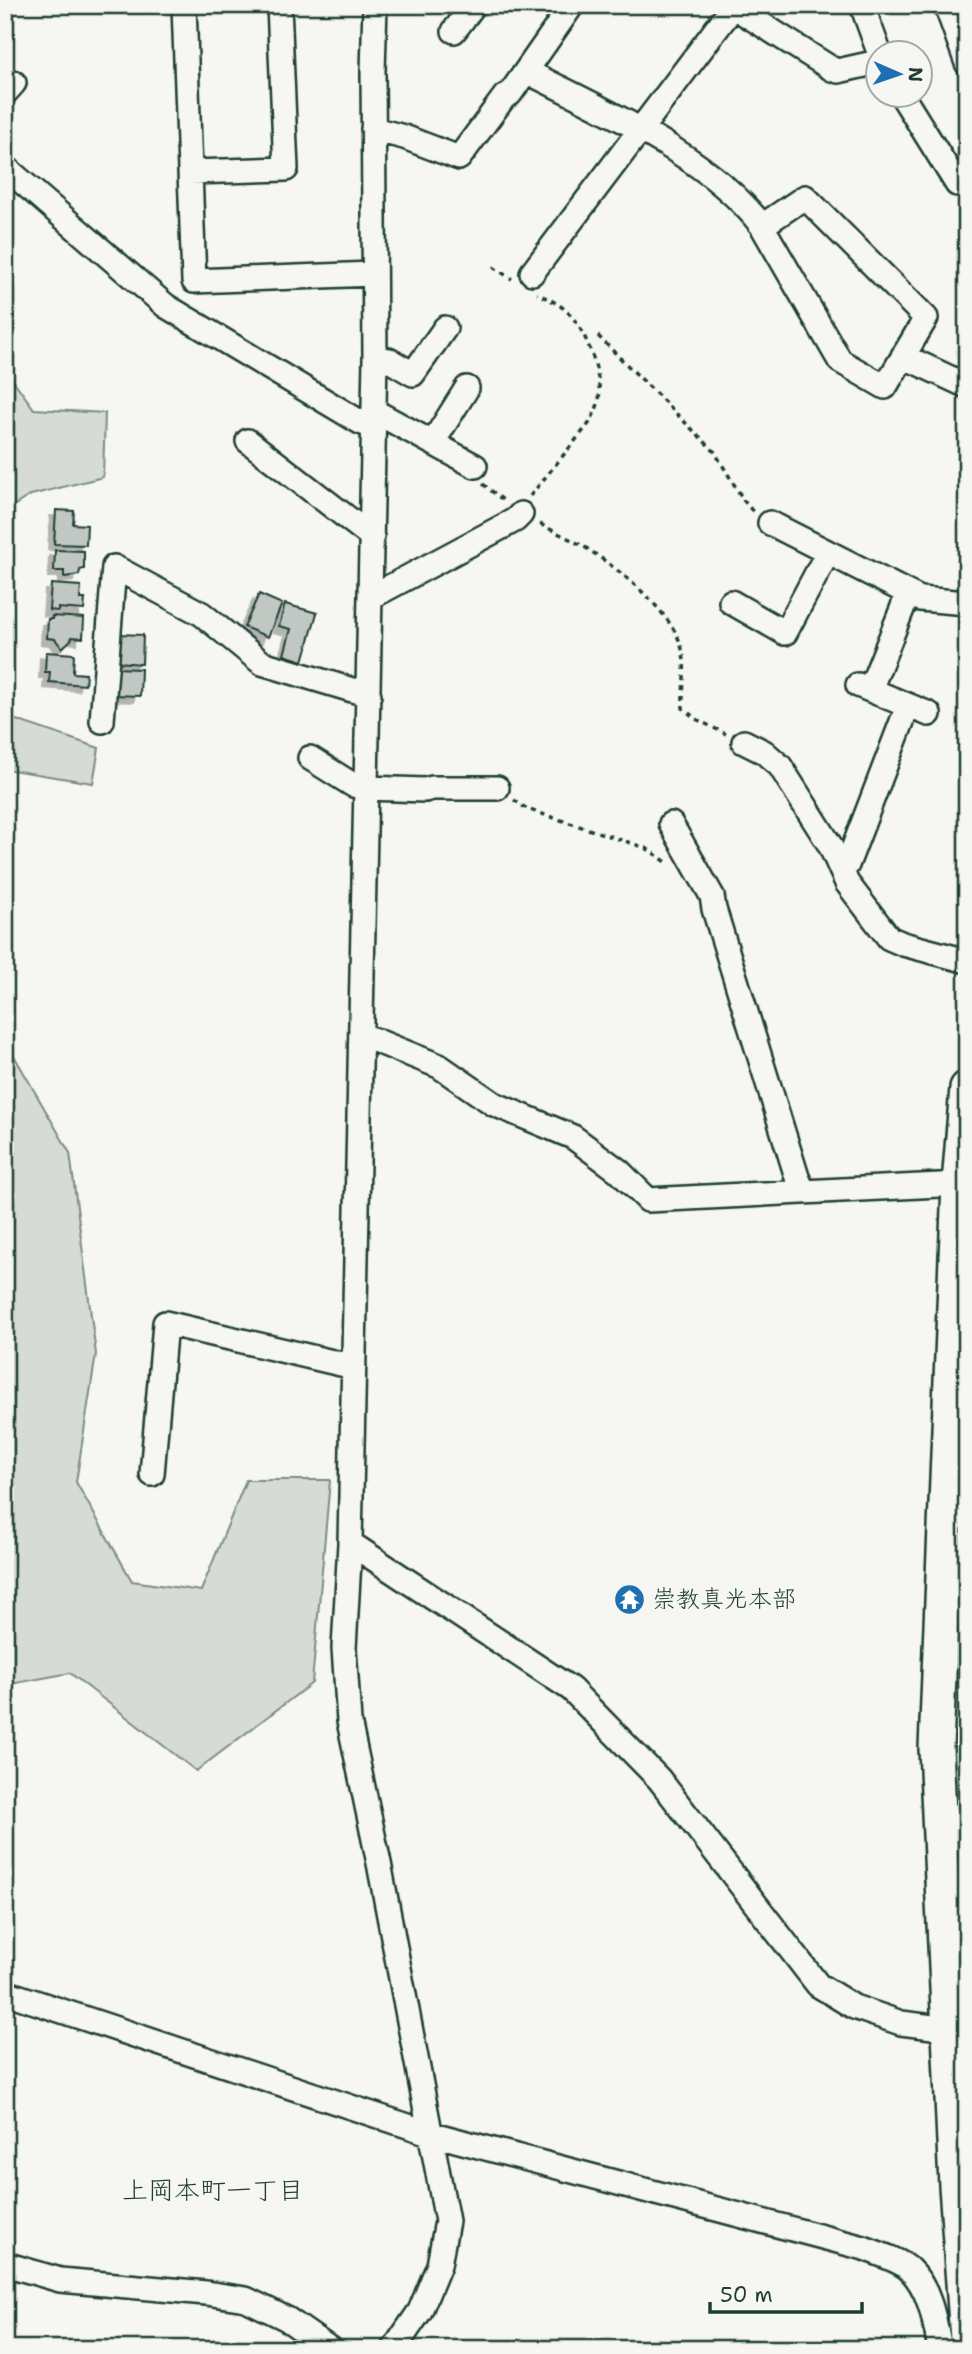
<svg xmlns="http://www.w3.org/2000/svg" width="972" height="2354" viewBox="0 0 972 2354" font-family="'Shantell Sans','Klee One',sans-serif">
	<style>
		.green { fill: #d6dbd6; stroke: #7a8c85; stroke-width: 2 }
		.building { fill: #c1c8c3; stroke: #1f3d34; stroke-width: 2; filter: url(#shadow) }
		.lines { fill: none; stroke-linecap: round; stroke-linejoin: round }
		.minor-casing { stroke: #1f3d34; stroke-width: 28 }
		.highway-casing { stroke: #1f3d34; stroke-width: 38 }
		.path { stroke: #1f3d34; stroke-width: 3.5; stroke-dasharray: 5 5; stroke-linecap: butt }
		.minor { stroke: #f6f6f2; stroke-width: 23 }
		.highway { stroke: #f6f6f2; stroke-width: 33 }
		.labels { text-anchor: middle; stroke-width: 7; stroke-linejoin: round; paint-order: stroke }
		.poi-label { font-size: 24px; fill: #1f3d34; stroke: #f6f6f2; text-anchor: start }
		.neighbourhood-label { font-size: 26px; fill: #1f3d34; stroke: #f6f6f2 }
	</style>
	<defs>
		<filter id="shadow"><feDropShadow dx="-6" dy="6" stdDeviation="0" flood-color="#0004"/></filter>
	</defs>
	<rect width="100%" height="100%" fill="#f6f6f2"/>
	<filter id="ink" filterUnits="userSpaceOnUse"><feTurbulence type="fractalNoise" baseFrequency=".0143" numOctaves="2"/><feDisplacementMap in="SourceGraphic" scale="14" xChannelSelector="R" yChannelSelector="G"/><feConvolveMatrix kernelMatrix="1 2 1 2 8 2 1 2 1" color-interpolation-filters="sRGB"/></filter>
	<g filter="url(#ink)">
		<!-- green -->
		<path class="green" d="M5,369L34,409L105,413L103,477L31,495L5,511Z
			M5,691L13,719L99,748L93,783L5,769Z
			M5,1040L70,1153L96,1354L76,1482L132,1581L201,1591L246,1480H330L312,1683L196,1771L70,1673L5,1685Z"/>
		<!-- building -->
		<path class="building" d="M56,510L74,511L73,524L87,525L86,545L54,544Z
			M55,550L84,551V569L80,570L79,575L64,577V571H54Z
			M51,584L81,586L80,599H85L84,610L58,608V611L49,610Z
			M259,594L282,604L268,637L244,627Z
			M285,604L317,613L303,661L284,655L291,629L279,626Z
			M52,616L84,618L83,638L72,637L71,640L62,648L55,639L47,638L48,619H52Z
			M118,634L143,635L142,664L117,662Z
			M46,652L74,654L73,673L86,674L85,685L49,682L50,672H45Z
			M114,668L141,669L140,696L113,695Z"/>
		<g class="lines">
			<defs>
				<path id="minor" d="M184,5L194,281L373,274
					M375,5L373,71L375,358L350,1543L344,1648L349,1721L379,1863L447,2221L439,2265L420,2311L394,2349
					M731,5L832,69L838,71L878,62
					M862,5L879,52
					M946,5L967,63
					M454,31L474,5
					M526,71C604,111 707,154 762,226L840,361L885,387L926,318L805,197L762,226
					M5,93L14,83
					M901,94L957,184L967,180
					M373,129L404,137L459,158L505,96L510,94L572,5
					M5,167L166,306L360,422L374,427
					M191,172L286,169L279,5
					M532,273L733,7
					M903,356L967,386
					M375,358L389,360L413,374L445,328
					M374,411L475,466
					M248,441L372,537
					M433,442L467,388
					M770,523L920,599L967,603
					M371,597L515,520L521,514
					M731,602L785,633L827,554
					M858,685L929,714
					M870,690L908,594
					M102,721L114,567L202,614L262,663L369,695
					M744,742L764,752L780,766L830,845L847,883L889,938L903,944L967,961
					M310,758L353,785L367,788L425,790L432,788H497
					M671,824L712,896L714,909L797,1177L804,1192
					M841,870L847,865L908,706
					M362,1035L439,1066L494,1104L573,1137L619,1171L648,1200L959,1184
					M152,1474L165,1323L354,1367
					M350,1543L571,1689L659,1779L818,1985L854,2007L901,2023L949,2029
					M939,1816H967
					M5,1992L429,2133L864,2248C876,2253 900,2260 909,2269C930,2288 935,2322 940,2349
					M5,2264L60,2280L206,2293L246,2299L287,2319L330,2349"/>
				<path id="highway" d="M967,1088L959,1184L936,1748L956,2186L967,2338"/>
			</defs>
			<!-- minor casing -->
			<use href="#minor" class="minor-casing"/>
			<!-- highway casing -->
			<use href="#highway" class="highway-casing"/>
			<!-- path -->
			<path class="path" d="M493,267L512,279
				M598,336L714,451L744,501L754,513
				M483,484L504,501
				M530,496L588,425C593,417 597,409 599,400C602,377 588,336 573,318C564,306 550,299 537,294
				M540,524C557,533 576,541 592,552C621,571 674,614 682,649C687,668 682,688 683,708L696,719L726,734
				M514,800L527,809L646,848L668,863"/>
			<!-- minor -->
			<use href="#minor" class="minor"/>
			<!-- highway -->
			<use href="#highway" class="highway"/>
		</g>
	</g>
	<!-- icons -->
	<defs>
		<symbol id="temple-disc" viewBox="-11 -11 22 22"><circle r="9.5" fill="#1f6fb2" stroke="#f6f6f2"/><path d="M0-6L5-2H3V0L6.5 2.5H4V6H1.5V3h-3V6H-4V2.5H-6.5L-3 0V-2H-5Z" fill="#fff"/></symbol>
	</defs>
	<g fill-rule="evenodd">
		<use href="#temple-disc" x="612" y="1582" width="35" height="35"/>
	</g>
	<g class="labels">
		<!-- poi labels -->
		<g class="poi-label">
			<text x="652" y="1607">崇教真光本部</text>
		</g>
		<!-- neighbourhood labels -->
		<g class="neighbourhood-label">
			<text x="213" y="2199">上岡本町一丁目</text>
		</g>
	</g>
	<!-- margin -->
	<rect width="972" height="2354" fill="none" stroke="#f6f6f2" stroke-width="28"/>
	<rect x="14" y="14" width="944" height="2326" fill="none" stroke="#1f3d34" stroke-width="2.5" filter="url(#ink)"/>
	<!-- north arrow -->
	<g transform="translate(899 74) rotate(92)"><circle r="33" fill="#f6f6f2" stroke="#a0aca6" stroke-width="2"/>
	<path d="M0-5L12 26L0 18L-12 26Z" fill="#1f6fb2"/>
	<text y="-10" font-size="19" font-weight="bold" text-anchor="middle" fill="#1f3d34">N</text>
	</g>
	<!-- scale -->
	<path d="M710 2302v10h152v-10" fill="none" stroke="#1f3d34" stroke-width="3.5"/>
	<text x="720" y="2302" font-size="21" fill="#1f3d34" stroke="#f6f6f2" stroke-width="5" paint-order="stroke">50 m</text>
</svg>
